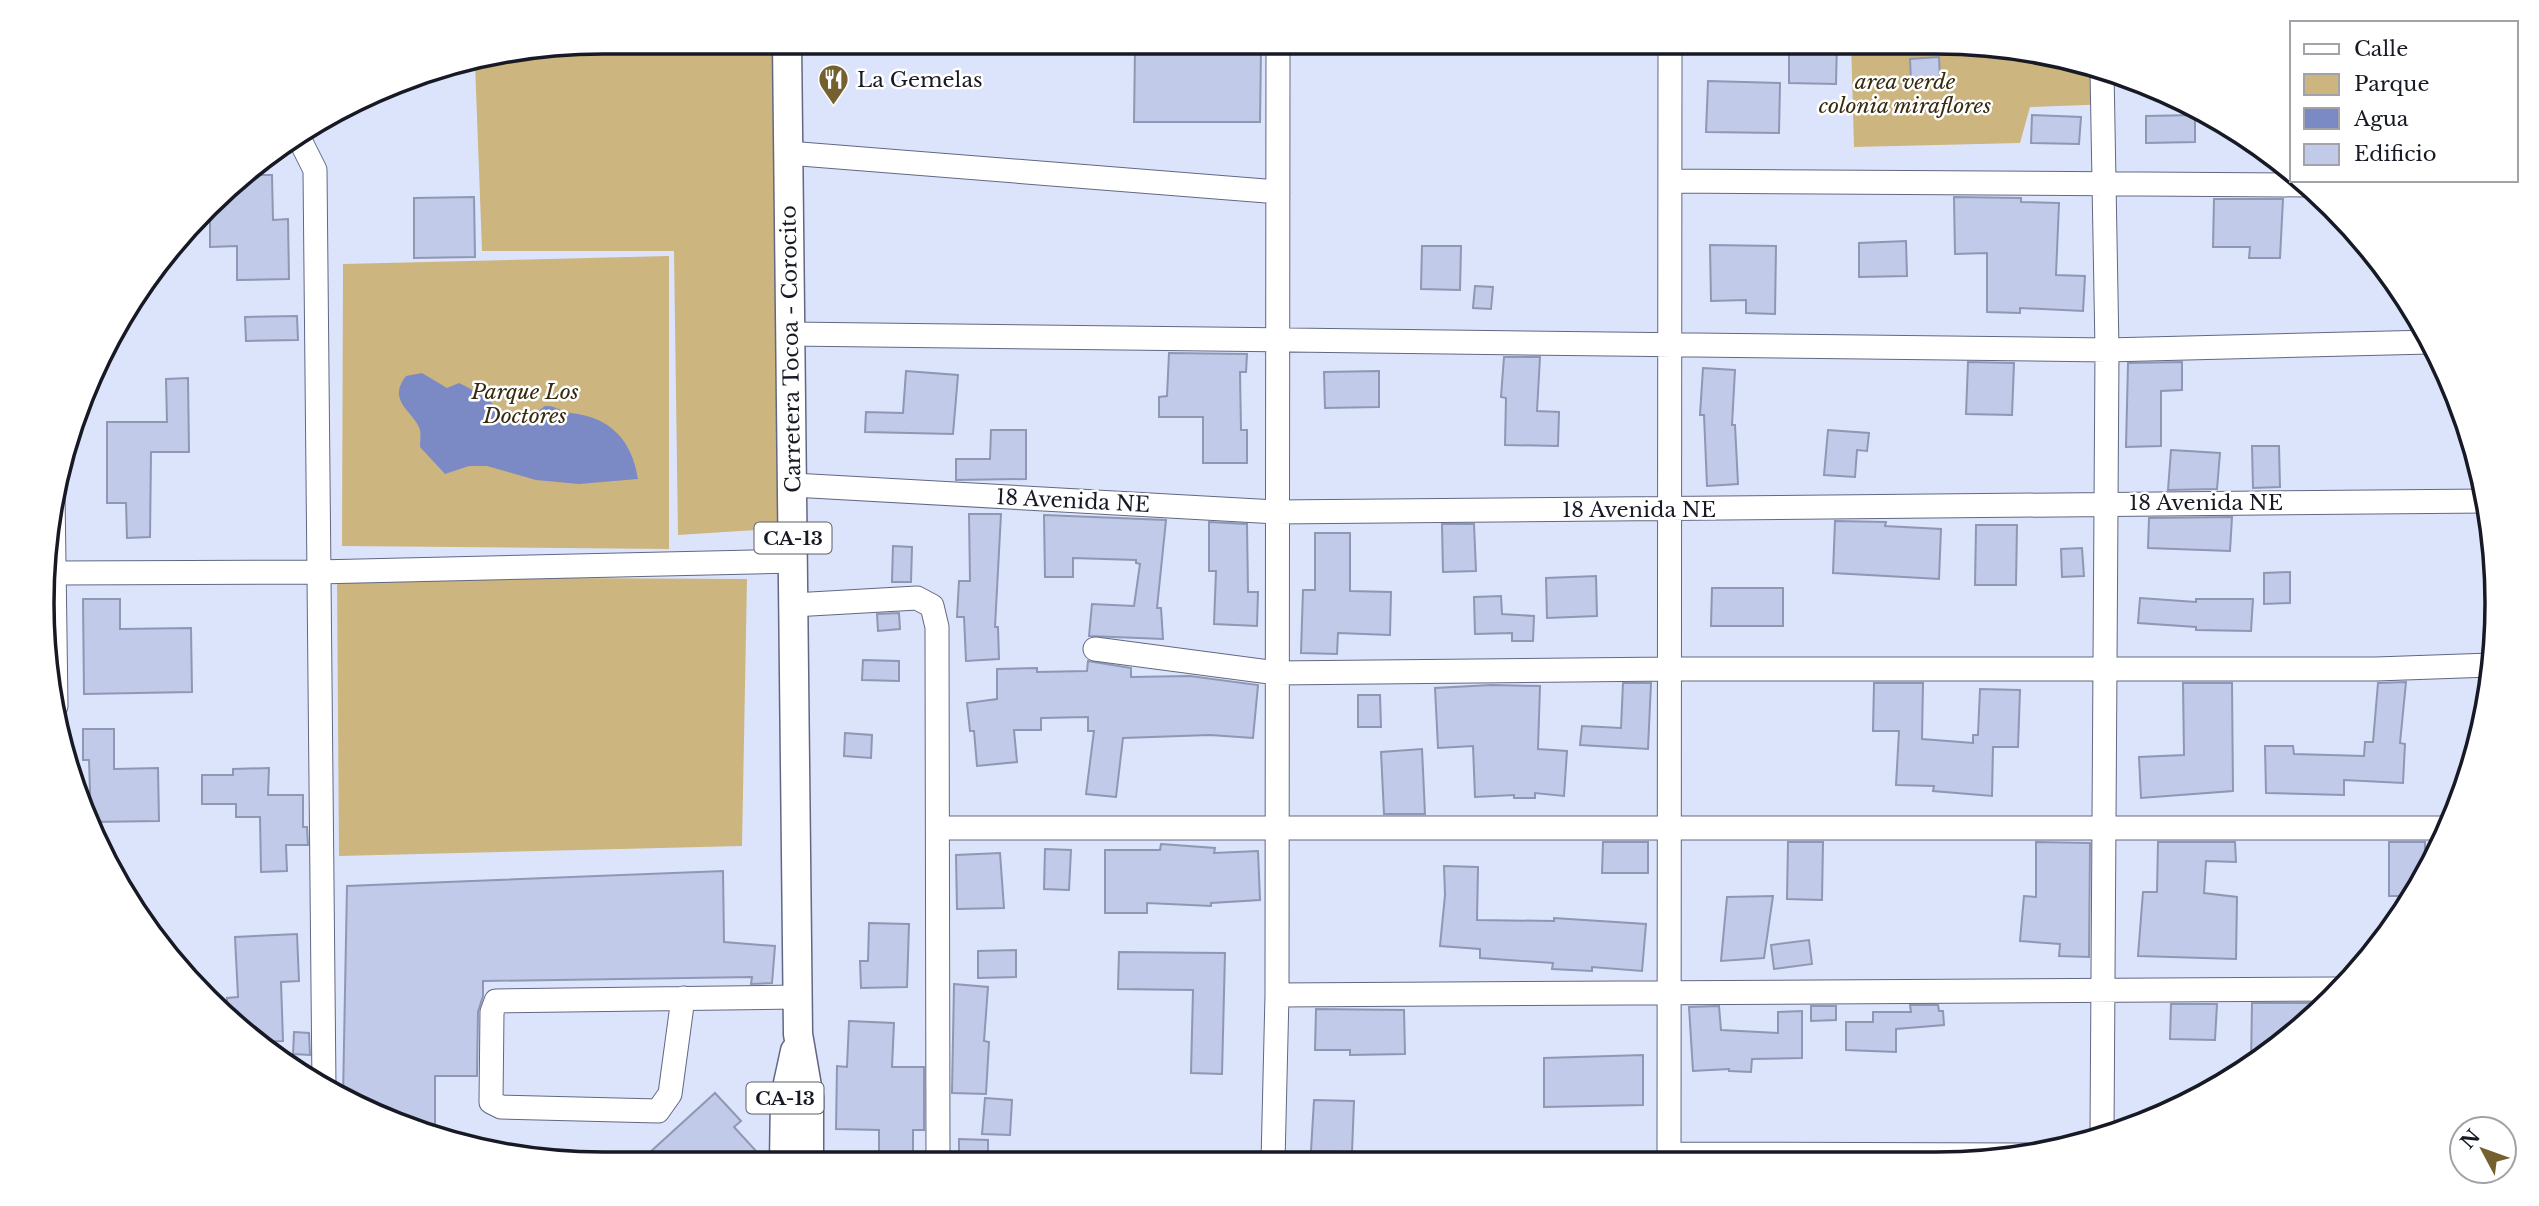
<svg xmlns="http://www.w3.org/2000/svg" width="2539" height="1206" viewBox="0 0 2539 1206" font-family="'Libre Baskerville',serif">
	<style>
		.green { fill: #cdb57f }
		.water { fill: #7b8ac5 }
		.building { fill: #c1cae8; stroke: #8e97b3; stroke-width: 2 }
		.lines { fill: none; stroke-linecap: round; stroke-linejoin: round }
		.minor-casing { stroke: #616883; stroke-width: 25 }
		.major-casing { stroke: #616883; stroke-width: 31 }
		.minor { stroke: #fff; stroke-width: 23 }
		.major { stroke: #fff; stroke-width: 28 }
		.labels { text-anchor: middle; stroke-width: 5; stroke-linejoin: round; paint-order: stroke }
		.shield { fill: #fff; stroke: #5d5f66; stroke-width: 2 }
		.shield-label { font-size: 19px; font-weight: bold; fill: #171a25 }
		.poi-label { font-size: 21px; fill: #171a25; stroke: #fff; text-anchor: start }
		.park-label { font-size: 21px; font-style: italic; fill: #372b0d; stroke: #fff }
		.street-label { font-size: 21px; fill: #171a25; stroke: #fff }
		.rim { fill: none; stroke: #171a25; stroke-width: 3.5 }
	</style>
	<rect width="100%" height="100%" fill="#dce4fc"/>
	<!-- green -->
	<path class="green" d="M603,42H796L801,527L678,535L674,251H482L475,63Z
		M1851,42H1936L2046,53L2111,73L2112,104L2030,107L2020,143L1854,147Z
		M669,256V549L342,546L343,264Z
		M337,577L747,579L742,846L339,856Z"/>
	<!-- water -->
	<path class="water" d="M422,373L447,388L459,383C477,392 493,400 504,417L525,421L545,406C555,405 562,412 571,413C610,417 632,440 638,479L579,484L536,480L487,466H469L445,474L420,447C420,442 421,435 420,430C414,411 386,402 406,376Z"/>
	<!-- building -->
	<path class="building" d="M1789,42H1837L1836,84L1789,83Z
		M1135,48L1261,49L1260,122H1134Z
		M1939,57L1940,80L1911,81L1910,59Z
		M1708,81L1780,83L1779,133L1706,132Z
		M2032,115L2081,117L2079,144L2031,143Z
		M2195,115V142L2146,143V116Z
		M245,175H272L273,220L288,219L289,279L237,280V246L210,247V213Z
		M474,197L475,257L414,258V198Z
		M1954,197L2021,198V202L2059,203L2056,275L2085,276L2083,311L2020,308V313L1987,312V253L1955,254Z
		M2214,199H2283L2280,258H2249L2250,247H2213Z
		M1906,241L1907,276L1859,277V243Z
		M1710,245L1776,246L1775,314L1746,313V300L1711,301Z
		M1422,246H1461L1460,290L1421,289Z
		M1475,286L1493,287L1491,309L1473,308Z
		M297,316L298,340L246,341L245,317Z
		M1169,353L1247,354L1246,372H1240L1241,430H1247V463H1203V417H1159V397L1167,396Z
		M1504,357H1540L1537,411L1559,412L1558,446L1505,445L1506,398L1501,397Z
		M1968,362L2014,363L2012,415L1966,414Z
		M2182,362V390L2161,391V446L2126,447L2128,363Z
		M1703,368L1735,370L1732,425H1735L1738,484L1707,486L1704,415H1700Z
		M906,371L958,375L953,434L865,432L866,412L903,413Z
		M1379,371V407L1325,408L1324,372Z
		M188,378L189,452H151L150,537L127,538L126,503H107V422H167L166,379Z
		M991,430H1026V479L956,480V459H990Z
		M1828,430L1869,433L1867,451L1857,450L1855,477L1824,475Z
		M2252,446H2279L2280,487L2253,488Z
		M2171,450L2220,453L2217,489L2168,490Z
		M969,514H1001L995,627H998L999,659L966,661L964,617H957L959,581H970Z
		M1044,515L1166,520L1157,608H1161L1163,639L1089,636L1092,604L1134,606L1140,564L1136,563V560L1073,558V577H1045Z
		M2232,517L2230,551L2148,548L2149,518Z
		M1835,521L1886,522L1885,526L1941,529L1939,579L1833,573Z
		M1209,522L1247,524L1248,592H1258L1257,626L1214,624L1216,571H1209Z
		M1442,524H1474L1476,571L1443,572Z
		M1976,525H2017L2016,585H1975Z
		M1315,533H1350V591L1391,592L1390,635L1338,633L1337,654L1301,653L1303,590H1315Z
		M893,546L912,547L911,582H892Z
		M2082,548L2084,576L2062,577L2061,549Z
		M2290,572V603L2264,604V573Z
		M1596,576L1597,616L1547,618L1546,578Z
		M1712,588H1783V626H1711Z
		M1501,596L1502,614L1534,616L1533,641H1512V633L1475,634L1474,597Z
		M2140,598L2196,602V599H2253L2251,631L2196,630V627L2138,623Z
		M83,599H120V629L191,628L192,692L84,694Z
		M899,613L900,629L878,631L877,614Z
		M863,660L899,661V681L862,680Z
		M1088,661L1131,668V677L1190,676L1258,685L1253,738L1210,735L1123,738L1116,797L1086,794L1094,731H1088V717L1041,718V730H1014L1017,762L977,766L974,731H970L967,703L997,699V669L1037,668V672L1087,671Z
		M2406,682L2400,743L2405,744L2403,783L2344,780V795L2266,793L2265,746H2293L2294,754L2364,756L2365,742H2373L2378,683Z
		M1623,683H1651L1648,749L1580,745L1582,726L1621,728Z
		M1874,683H1923L1922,739L1973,743V735H1978L1980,689L2020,690L2018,747H1993L1992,796L1933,791L1934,786L1896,785L1899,731H1873Z
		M2183,683H2232L2233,791L2141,798L2139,757L2184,755Z
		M1491,685L1540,686L1538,749L1567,751L1564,796L1535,793V798H1514V795L1475,797L1473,746L1438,748L1435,688Z
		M1358,695H1380L1381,727H1358Z
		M83,729H114V769L158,768L159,821L91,822L89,760H83Z
		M845,733L872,735L871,758L844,756Z
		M1422,749L1425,814H1384L1381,752Z
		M269,768L268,795H303V827H307L308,845H286L287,871L261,872L260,817H236V804H202V775H233V769Z
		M1603,842H1648V873H1602Z
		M1788,842H1823L1822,900L1787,899Z
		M2036,842L2090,843L2089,957L2059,956L2060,944L2020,941L2024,896L2036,897Z
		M2158,842H2235L2236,862L2206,861L2204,893L2237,897L2236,959L2138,956L2143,892H2157Z
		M2389,842H2425V868L2409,896H2389Z
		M1161,844L1215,848L1214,853L1258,851L1260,900L1211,903V906L1147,903V913H1105V850H1160Z
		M1045,849L1071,850L1069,890L1044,889Z
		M1000,853L1004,908L957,909L956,855Z
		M1444,866L1478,867L1477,920L1554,921V918L1646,924L1642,971L1592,967V971L1552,969L1553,963L1480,958V949L1440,946L1445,895Z
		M723,871L724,942L775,946L772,983L751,984L752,977L483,981V996L478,1012L477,1076H435V1135L388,1121L343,1097L347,886Z
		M1773,896L1764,958L1721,961L1727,897Z
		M869,923L909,924L907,987L861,988L860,961H868Z
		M297,934L299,981L281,982L283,1041L258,1042L227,1017V998L238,997L235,937Z
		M1809,940L1812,964L1774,969L1771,945Z
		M1016,950V977L978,978V951Z
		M1119,952L1225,953L1222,1074L1191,1073L1193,990L1118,989Z
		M954,984L988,987L984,1041L989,1042L986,1094L952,1093Z
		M2252,1003H2323L2278,1048L2251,1064Z
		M2171,1004H2217L2215,1040L2170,1039Z
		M1910,1005H1938L1939,1011H1943L1944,1025L1896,1029V1052L1846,1050V1022H1873V1012H1911Z
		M1719,1006L1721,1030L1778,1033V1012L1802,1011V1058L1752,1059L1751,1072L1729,1071V1069L1693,1071L1689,1007Z
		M1811,1006H1836V1020L1811,1021Z
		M1316,1009L1404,1010L1405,1054L1350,1055V1050H1315Z
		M849,1021L894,1023L892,1067H924V1130H913V1163H879V1130L836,1129L837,1066L847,1067Z
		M294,1032L309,1033L310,1055L293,1054Z
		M1643,1055V1105L1544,1107V1058Z
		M715,1093L741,1121L734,1127L767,1163L637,1164Z
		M985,1098L1012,1100L1010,1135L982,1134Z
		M1314,1100L1354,1101L1352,1152L1311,1151Z
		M959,1139L988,1140V1158H959Z"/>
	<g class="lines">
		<defs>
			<path id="minor" d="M2102,70L2107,350L2102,1134
				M295,140L301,142L315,170L324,1087
				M788,153L1278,192
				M1670,181L2307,185
				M790,334L2107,350L2430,342
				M793,485L1275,512L2487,501
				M53,493L56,706
				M54,573L317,572L794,561
				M793,605L917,598L932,606L937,627L938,1163
				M1095,649L1276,673L1670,669H2376L2491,665
				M939,828H2448
				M1277,995L2337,989
				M683,998L670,1094L658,1111L501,1107L491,1102L492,1012L496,1001L798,997
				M1669,1154L2026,1155
				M1669,1160L1670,42
				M1273,1162L1277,995L1278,42"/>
			<path id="major" d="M787,42L798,1034L809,1098V1163
				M784,1163L785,1097L795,1051"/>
		</defs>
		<!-- minor casing -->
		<use href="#minor" class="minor-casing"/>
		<!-- major casing -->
		<use href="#major" class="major-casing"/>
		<!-- minor -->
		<use href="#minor" class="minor"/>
		<!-- major -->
		<use href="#major" class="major"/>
	</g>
	<!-- icons -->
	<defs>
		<symbol id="restaurant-pin" viewBox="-11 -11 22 30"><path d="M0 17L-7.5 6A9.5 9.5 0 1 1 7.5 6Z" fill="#756130" stroke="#fff"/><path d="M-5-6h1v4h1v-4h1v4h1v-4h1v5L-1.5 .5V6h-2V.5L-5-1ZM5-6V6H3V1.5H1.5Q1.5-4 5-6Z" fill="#fff"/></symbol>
	</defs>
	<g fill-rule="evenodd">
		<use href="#restaurant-pin" x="816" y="62" width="35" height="47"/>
	</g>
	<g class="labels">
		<!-- shield labels -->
		<g class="shield">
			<rect x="754.5" y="522.5" width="77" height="31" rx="5"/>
			<rect x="746.5" y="1082.5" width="77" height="31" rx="5"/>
		</g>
		<g class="shield-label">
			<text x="793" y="545">CA-13</text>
			<text x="785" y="1105">CA-13</text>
		</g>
		<!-- poi labels -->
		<g class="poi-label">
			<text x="857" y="87">La Gemelas</text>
		</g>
		<!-- park labels -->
		<g class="park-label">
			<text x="1905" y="89">area verde<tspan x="1905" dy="24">colonia miraflores</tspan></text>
			<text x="525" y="399">Parque Los<tspan x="525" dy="24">Doctores</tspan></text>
		</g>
		<!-- street labels -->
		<g class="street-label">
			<text transform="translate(791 349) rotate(-91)" y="7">Carretera Tocoa - Corocito</text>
			<text transform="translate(1073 501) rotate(3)" y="7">18 Avenida NE</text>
			<text x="2206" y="510">18 Avenida NE</text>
			<text x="1639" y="517">18 Avenida NE</text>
		</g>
	</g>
	<!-- crop -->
	<path d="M0 0H2539V1206H0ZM603 54H1936A549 549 0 0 1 2485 603V603A549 549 0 0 1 1936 1152H603A549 549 0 0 1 54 603V603A549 549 0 0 1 603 54Z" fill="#fff" fill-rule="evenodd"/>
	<path class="rim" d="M603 54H1936A549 549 0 0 1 2485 603V603A549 549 0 0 1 1936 1152H603A549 549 0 0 1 54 603V603A549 549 0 0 1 603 54Z"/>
	<!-- legend -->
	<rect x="2290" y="21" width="228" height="161" fill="#ffffff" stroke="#a2a3a8" stroke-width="2"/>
	<rect x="2304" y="44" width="35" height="10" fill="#ffffff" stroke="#a2a3a8" stroke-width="2"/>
	<text x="2354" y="56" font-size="21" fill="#171a25">Calle</text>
	<rect x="2304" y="74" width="35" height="21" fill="#cdb57f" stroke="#a2a3a8" stroke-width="2"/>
	<text x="2354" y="91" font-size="21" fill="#171a25">Parque</text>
	<rect x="2304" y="108" width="35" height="21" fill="#7b8ac5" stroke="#a2a3a8" stroke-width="2"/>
	<text x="2354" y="126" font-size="21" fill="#171a25">Agua</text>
	<rect x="2304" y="144" width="35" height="21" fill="#c1cae8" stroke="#a2a3a8" stroke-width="2"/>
	<text x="2354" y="161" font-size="21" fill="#171a25">Edificio</text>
	<!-- north arrow -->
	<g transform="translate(2483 1150) rotate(311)"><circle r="33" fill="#ffffff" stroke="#a2a3a8" stroke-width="2"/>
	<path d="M0-5L12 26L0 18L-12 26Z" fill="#756130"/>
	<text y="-10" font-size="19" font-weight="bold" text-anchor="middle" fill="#171a25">N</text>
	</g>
</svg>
